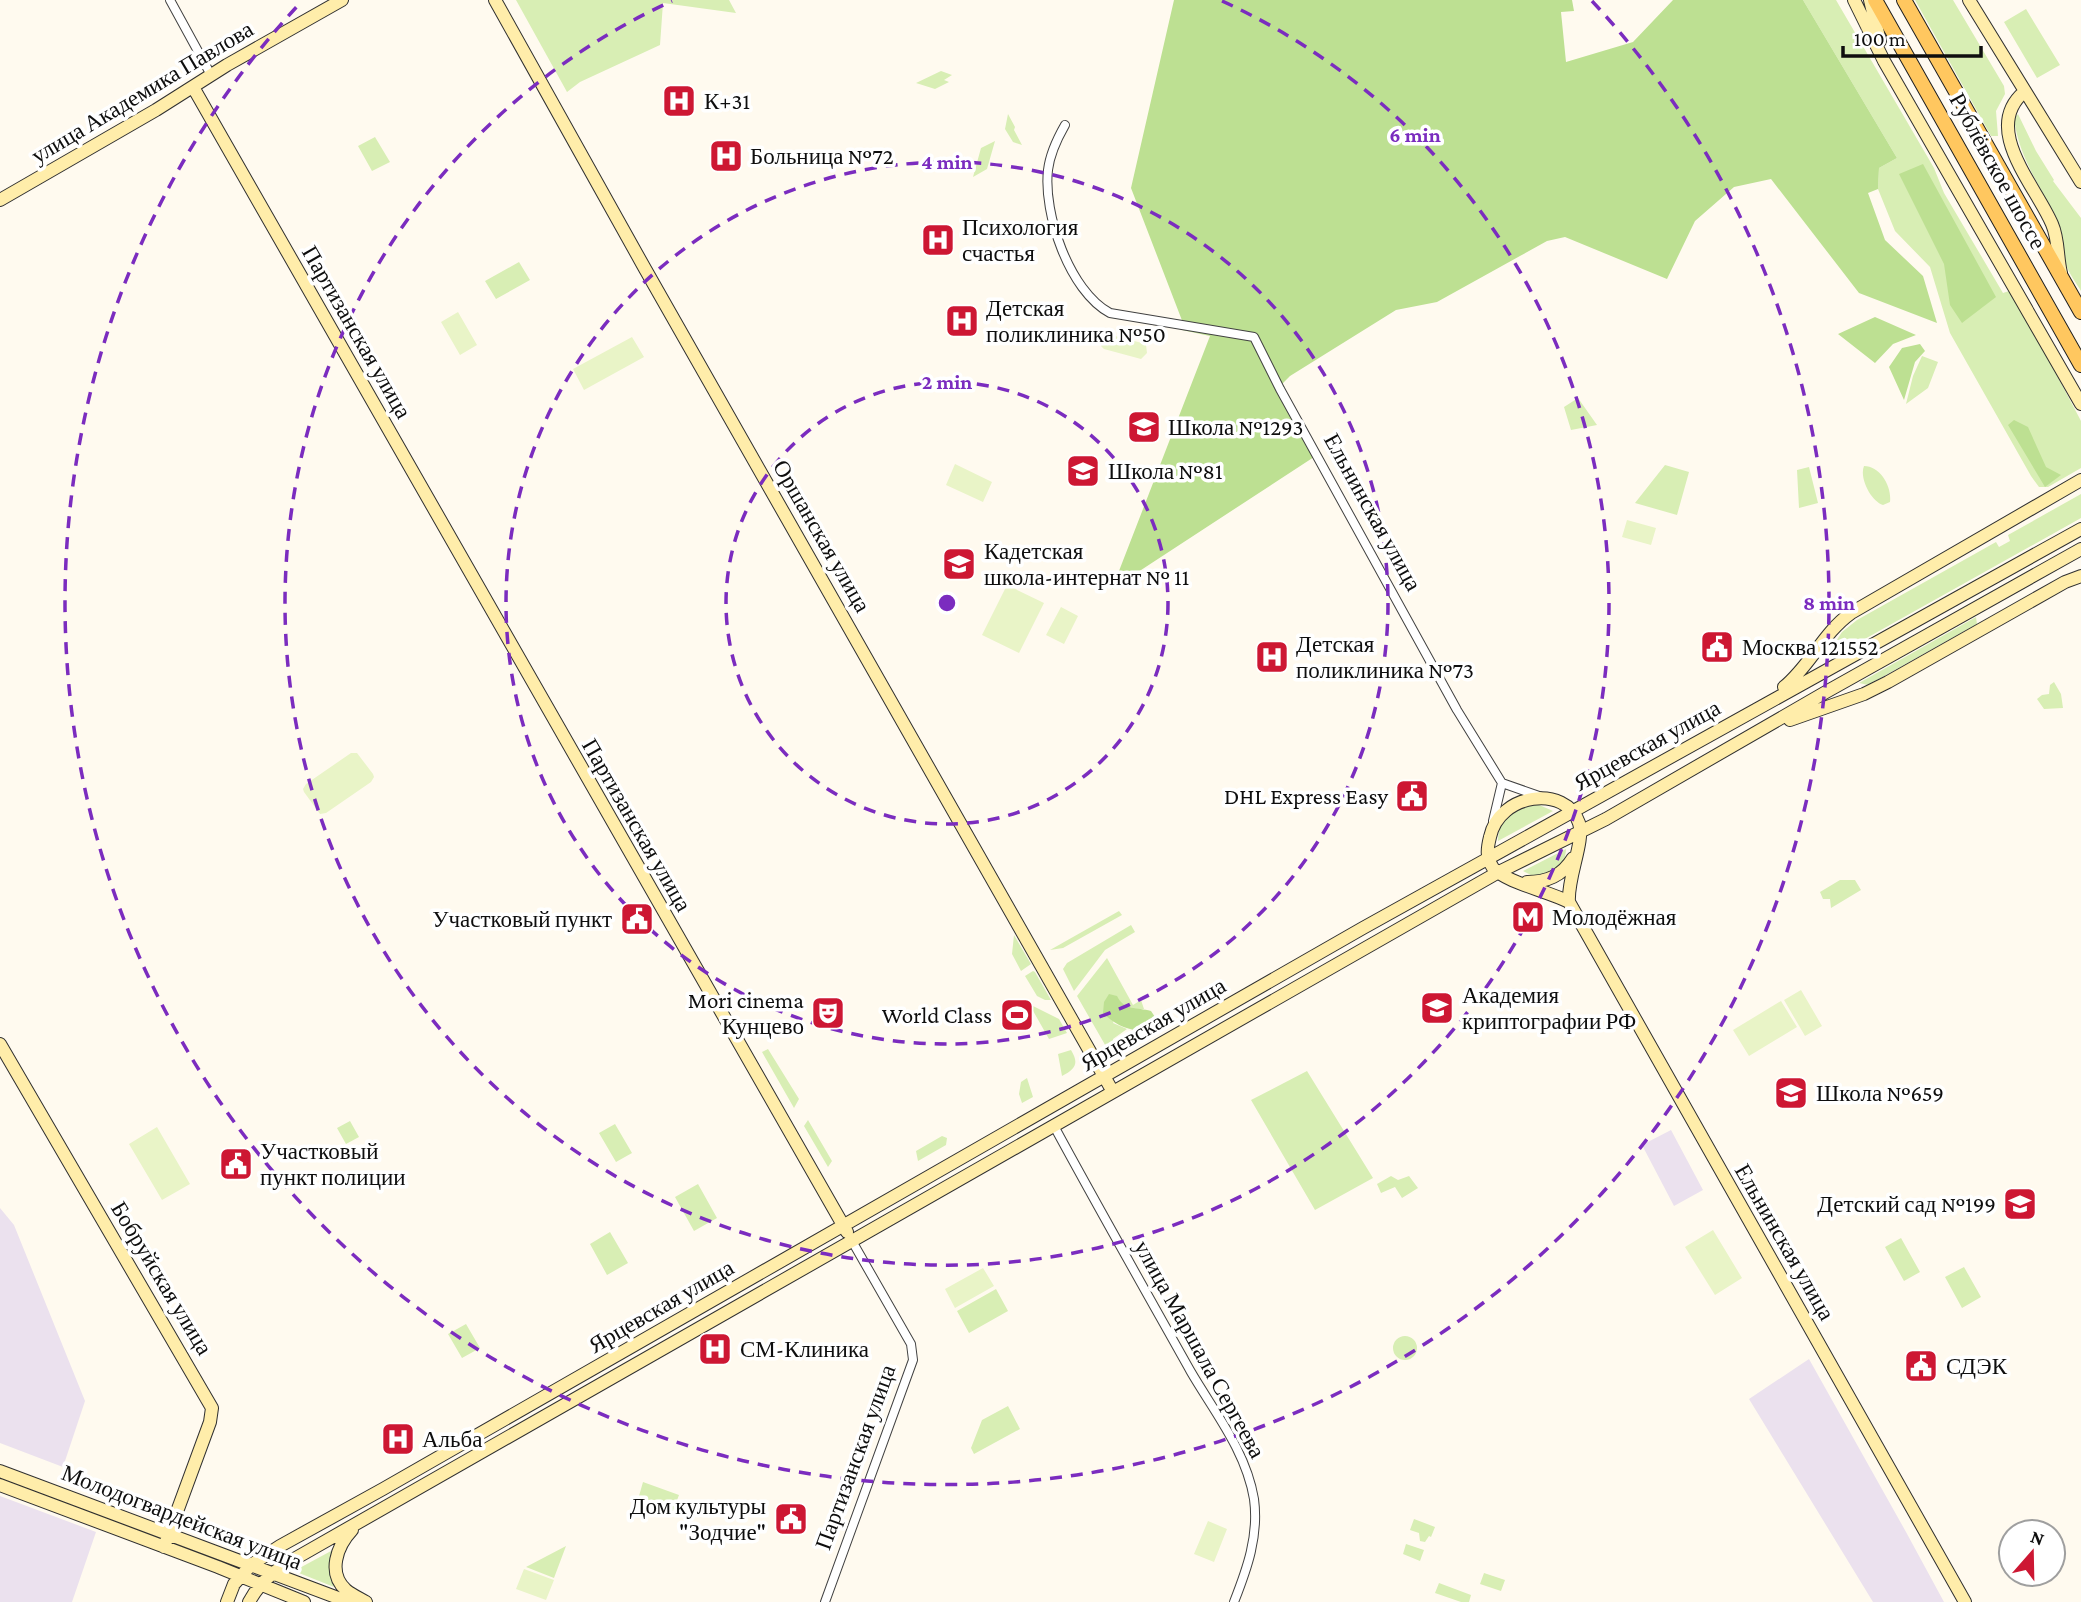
<svg xmlns="http://www.w3.org/2000/svg" width="2081" height="1602" viewBox="0 0 2081 1602" font-family="'Crimson Pro',serif">
	<style>
		.industrial { fill: #ebe1ee }
		.green { fill: #d8eeb4 }
		.forest { fill: #bde092 }
		.pitch { fill: #e9f4c7 }
		.lines { fill: none; stroke-linecap: round; stroke-linejoin: round }
		.street-casing { stroke: #414141; stroke-width: 10 }
		.secondary-casing { stroke: #303030; stroke-width: 14 }
		.primary-casing { stroke: #1f1f1f; stroke-width: 16 }
		.street { stroke: #fff; stroke-width: 8 }
		.secondary { stroke: #ffedaa; stroke-width: 12 }
		.primary { stroke: #ffc75f; stroke-width: 14 }
		.ring { fill: none; stroke: #7b2cbf; stroke-width: 3.5; stroke-dasharray: 12 9 }
		.labels { text-anchor: middle; stroke-width: 7; stroke-linejoin: round; paint-order: stroke }
		.street-label { font-size: 23px; fill: #0e0e0e; stroke: #fff }
		.poi-label { font-size: 23px; fill: #0e0e0e; stroke: #fff; text-anchor: start }
		.centre { fill: #7b2cbf; stroke: #fff; stroke-width: 3.5 }
		.ring-label { font-size: 21px; text-anchor: middle; font-weight: bold; fill: #7b2cbf; stroke: #fff; stroke-width: 7; stroke-linejoin: round; paint-order: stroke }
	</style>
	<rect width="100%" height="100%" fill="#fffaef"/>
	<!-- industrial -->
	<path class="industrial" d="M1671,1130L1703,1190L1674,1206L1642,1145Z
		M0,1208L14,1225L85,1401L63,1467L0,1443Z
		M1809,1359L1906,1532L1944,1602H1873L1749,1399Z
		M0,1496L96,1532L72,1602H0Z"/>
	<!-- green -->
	<path class="green" d="M516,0H729L736,13L663,3L660,45L580,82L567,92Z
		M1803,0H1836L1934,168L1944,193L2003,293L2012,290L2081,421V468L2048,487H2039L2031,476L1950,333L1930,267L1895,231L1878,189L1879,168L1897,158Z
		M1915,0H1953L2004,86L2005,94L1996,111L1998,136H1991Z
		M2026,9L2060,65L2037,78L2004,22Z
		M941,71L952,75L944,80L949,82L935,89L916,83Z
		M1008,114L1015,127L1014,130L1022,145L1013,142L1005,129Z
		M2018,114L2036,151L2054,180L2053,181L2081,218V291C2076,283 2068,272 2065,262C2062,247 2064,234 2057,220C2040,186 2019,157 2014,119Z
		M375,137L390,162L372,171L358,146Z
		M995,141L987,169L973,177L981,148Z
		M519,262L530,280L496,299L485,281Z
		M1922,356L1938,362L1928,388L1906,404L1913,376Z
		M1578,398L1597,425L1571,430L1564,407Z
		M1665,465L1689,472L1677,515L1635,503Z
		M1864,466C1880,466 1892,486 1890,502L1883,505C1871,501 1859,478 1864,466Z
		M1809,467L1818,503L1799,508L1797,470Z
		M2081,494V518L1838,654L1832,656L1827,655L1842,632L1857,620L1996,542L1999,547L2010,541L2008,535Z
		M1976,617L1977,624L1868,685L1859,683Z
		M2054,682L2061,694L2063,708L2044,709L2037,699L2042,695L2049,694L2050,685Z
		M1537,804L1553,811L1498,841C1499,815 1514,808 1537,804Z
		M1566,849C1565,870 1553,872 1535,877L1523,871Z
		M1840,880H1855L1861,890L1831,908L1830,899H1823L1820,892Z
		M1119,911L1122,915L1063,948L1050,950Z
		M1131,925L1135,932L1105,950L1074,991L1063,969L1067,963Z
		M1014,935L1031,964L1021,971L1012,954Z
		M1107,958L1133,1005L1141,1000L1144,1009H1131L1121,1003L1113,1023L1127,1029L1113,1039V1048L1111,1050H1108L1077,996Z
		M1033,971L1035,972L1051,1000H1045L1037,996L1025,976Z
		M1033,1006L1059,1019L1067,1033L1049,1039L1032,1009Z
		M768,1049L799,1099L794,1108L762,1052Z
		M1071,1050C1079,1063 1076,1069 1062,1076L1058,1054Z
		M1307,1071L1373,1178L1315,1210L1251,1100Z
		M1027,1078L1033,1097L1022,1103L1019,1094L1021,1082Z
		M808,1120L832,1161L828,1167L804,1126Z
		M350,1121L359,1137L346,1144L337,1128Z
		M615,1124L632,1153L616,1162L599,1133Z
		M942,1136L947,1138L946,1145L918,1161L916,1151Z
		M1391,1176L1398,1180L1409,1176L1418,1188L1402,1198L1395,1187L1381,1193L1377,1184Z
		M698,1184L717,1218L694,1231L675,1197Z
		M610,1232L628,1263L607,1275L590,1244Z
		M1901,1238L1920,1272L1904,1281L1885,1247Z
		M1964,1267L1981,1297L1962,1308L1945,1277Z
		M996,1289L1008,1311L969,1333L957,1311Z
		M466,1324L480,1348L462,1358L448,1334Z
		M1393 1348a12 12 0 1 1 24 0a12 12 0 1 1-24 0Z
		M1008,1406L1020,1429L974,1454L971,1448L982,1420Z
		M643,1482L679,1495L671,1516L637,1503Z
		M1414,1519L1435,1527L1431,1537L1429,1536L1425,1542L1420,1541L1419,1533L1410,1530Z
		M1406,1544L1424,1550L1420,1561L1403,1554Z
		M566,1546L554,1578L526,1567Z
		M331,1551L330,1573L334,1587L294,1571Z
		M1484,1573L1505,1580L1501,1591L1480,1584Z
		M1439,1583L1471,1595L1469,1602H1461L1435,1593Z"/>
	<!-- forest -->
	<path class="forest" d="M1174,0H1572L1574,11L1561,12L1566,62L1633,42L1673,0H1803L1897,158L1879,168L1878,189L1868,193L1885,240L1923,276L1937,323L1859,293L1771,179L1734,187L1695,221L1667,279L1565,237L1547,241L1437,302L1396,310L1290,376L1277,389L1314,457L1112,589L1210,336L1182,330L1183,323L1131,188Z
		M1923,164L1996,297L1962,323L1950,305L1944,264L1899,174Z
		M1875,317L1916,335L1893,344L1875,363L1838,334Z
		M1920,344L1925,351L1915,362L1904,400L1889,367L1902,348Z
		M2014,420L2028,427L2046,467L2061,475L2045,487L2008,425Z
		M1109,994L1117,996C1124,1011 1137,1007 1151,1011L1159,1023L1156,1030C1135,1033 1118,1028 1103,1013L1104,1002Z"/>
	<!-- pitch -->
	<path class="pitch" d="M458,312L477,345L460,355L441,322Z
		M1111,335L1142,343L1146,345L1147,353L1141,359L1104,349L1101,346L1104,337Z
		M632,337L644,357L584,390L573,369Z
		M955,464L992,482L983,502L946,485Z
		M1627,520L1656,528L1651,545L1622,537Z
		M1007,585L1044,603L1019,653L982,635Z
		M1061,607L1078,616L1064,644L1046,635Z
		M351,753H357L373,774L374,777L371,782L326,813L320,814L304,792L303,789L306,784Z
		M1801,990L1822,1026L1805,1036L1784,1000Z
		M1781,1001L1797,1027L1749,1056L1733,1030Z
		M157,1127L190,1184L162,1200L129,1144Z
		M1713,1230L1742,1278L1715,1295L1685,1247Z
		M983,1268L994,1286L955,1308L945,1289Z
		M1208,1521L1227,1529L1214,1562L1194,1554Z
		M524,1569L554,1580L546,1600L516,1589Z"/>
	<g class="lines">
		<defs>
			<path id="street" d="M170,0L211,75
				M1065,125C1057,139 1050,153 1048,170C1043,213 1069,291 1110,313L1254,337L1280,389L1457,710L1502,783
				M1502,783L1542,797
				M1493,821L1502,783
				M1054,1126C1099,1209 1145,1290 1191,1372C1215,1413 1246,1451 1254,1499C1259,1536 1247,1569 1234,1602
				M825,1602L913,1360L911,1344L852,1241"/>
			<path id="secondary" d="M495,0L644,267L1113,1092
				M1854,0L1884,61L2081,404
				M1870,0L1880,41
				M1969,0L2081,182
				M193,87L847,1232
				M2024,92C1981,129 2036,186 2052,224C2059,240 2057,257 2061,273
				M0,200L156,110L227,65L342,0
				M1784,687C1810,666 1823,633 1851,613L2081,480
				M1790,720L1864,694L1888,682L2065,582L2081,576
				M1527,882C1547,882 1562,876 1573,858
				M1569,902C1548,891 1507,883 1493,868C1486,857 1487,849 1490,837C1499,793 1566,784 1579,823C1585,841 1567,878 1569,902L1965,1602
				M0,1044L212,1408L210,1422L164,1547
				M0,1471L349,1602
				M0,1485L218,1567L304,1602
				M352,1530C337,1546 327,1573 346,1590C352,1595 359,1598 366,1602
				M227,1602L234,1584L251,1565L280,1546L383,1489L1363,928L2081,529
				M249,1602C260,1581 277,1569 296,1558L1497,873L1606,819L1826,692L2081,549"/>
			<path id="primary" d="M1875,0L2081,365
				M1904,0L2081,312"/>
		</defs>
		<!-- street casing -->
		<use href="#street" class="street-casing"/>
		<!-- secondary casing -->
		<use href="#secondary" class="secondary-casing"/>
		<!-- primary casing -->
		<use href="#primary" class="primary-casing"/>
		<!-- street -->
		<use href="#street" class="street"/>
		<!-- secondary -->
		<use href="#secondary" class="secondary"/>
		<!-- primary -->
		<use href="#primary" class="primary"/>
	</g>
	<!-- distance rings -->
	<g class="ring">
		<circle cx="947" cy="603" r="221"/>
		<circle cx="947" cy="603" r="441"/>
		<path d="M1222 1A662 662 0 1 1 672 1"/>
		<path d="M1592 1A882 882 0 1 1 302 1"/>
	</g>
	<!-- icons -->
	<defs>
		<symbol id="hospital-square" viewBox="-11 -11 22 22"><rect x="-9" y="-9" width="18" height="18" rx="4" fill="#cd1733" stroke="#fff"/><path d="M-5-5h3v3.5h4V-5h3V5h-3V1.5h-4V5h-3Z" fill="#fff"/></symbol>
		<symbol id="school-square" viewBox="-11 -11 22 22"><rect x="-9" y="-9" width="18" height="18" rx="4" fill="#cd1733" stroke="#fff"/><path d="M0-5L7-2L0 1L-7-2ZM-4 1L0 2.5L4 1V4Q0 6-4 4Z" fill="#fff"/></symbol>
		<symbol id="civic-square" viewBox="-11 -11 22 22"><rect x="-9" y="-9" width="18" height="18" rx="4" fill="#cd1733" stroke="#fff"/><path d="M-.6-6.5H3V-4.5H.6V-3L4-1V1h2V6H-6V1h2V-1L-.6-3ZM-1.2 2.5V6h2.4V2.5Z" fill="#fff"/></symbol>
		<symbol id="metro-square" viewBox="-11 -11 22 22"><rect x="-9" y="-9" width="18" height="18" rx="4" fill="#cd1733" stroke="#fff"/><path d="M-5.5 5V-5H-3L0 0L3-5H5.5V5H3V-.5L0 4L-3-.5V5Z" fill="#fff"/></symbol>
		<symbol id="university-square" viewBox="-11 -11 22 22"><rect x="-9" y="-9" width="18" height="18" rx="4" fill="#cd1733" stroke="#fff"/><path d="M0-5L7-2L0 1L-7-2ZM-4 1L0 2.5L4 1V4Q0 6-4 4Z" fill="#fff"/></symbol>
		<symbol id="theatre-square" viewBox="-11 -11 22 22"><rect x="-9" y="-9" width="18" height="18" rx="4" fill="#cd1733" stroke="#fff"/><path d="M-5-5.5Q0-4 5-5.5V0Q5 5 0 6Q-5 5-5 0ZM-3.3-2.5H-1v1.5H-3.3ZM1-2.5H3.3v1.5H1ZM-2.8 1Q0 5.5 2.8 1Z" fill="#fff"/></symbol>
		<symbol id="stadium-square" viewBox="-11 -11 22 22"><rect x="-9" y="-9" width="18" height="18" rx="4" fill="#cd1733" stroke="#fff"/><path d="M0-5a6.5 5 0 1 0 0 10a6.5 5 0 1 0 0-10ZM-3.5-1.8h7v3.6h-7Z" fill="#fff"/></symbol>
	</defs>
	<g fill-rule="evenodd">
		<use href="#hospital-square" x="660" y="82" width="38" height="38"/>
		<use href="#hospital-square" x="707" y="137" width="38" height="38"/>
		<use href="#hospital-square" x="919" y="221" width="38" height="38"/>
		<use href="#hospital-square" x="943" y="302" width="38" height="38"/>
		<use href="#school-square" x="1125" y="408" width="38" height="38"/>
		<use href="#school-square" x="1064" y="452" width="38" height="38"/>
		<use href="#school-square" x="940" y="545" width="38" height="38"/>
		<use href="#civic-square" x="1698" y="628" width="38" height="38"/>
		<use href="#hospital-square" x="1253" y="638" width="38" height="38"/>
		<use href="#civic-square" x="1393" y="777" width="38" height="38"/>
		<use href="#metro-square" x="1509" y="898" width="38" height="38"/>
		<use href="#civic-square" x="618" y="900" width="38" height="38"/>
		<use href="#university-square" x="1418" y="989" width="38" height="38"/>
		<use href="#theatre-square" x="809" y="994" width="38" height="38"/>
		<use href="#stadium-square" x="998" y="996" width="38" height="38"/>
		<use href="#school-square" x="1772" y="1074" width="38" height="38"/>
		<use href="#civic-square" x="217" y="1145" width="38" height="38"/>
		<use href="#school-square" x="2001" y="1185" width="38" height="38"/>
		<use href="#hospital-square" x="696" y="1330" width="38" height="38"/>
		<use href="#civic-square" x="1902" y="1347" width="38" height="38"/>
		<use href="#hospital-square" x="379" y="1420" width="38" height="38"/>
		<use href="#civic-square" x="772" y="1500" width="38" height="38"/>
	</g>
	<g class="labels">
		<!-- street labels -->
		<g class="street-label">
			<text transform="translate(142 92) rotate(-31)" y="8">улица Академика Павлова</text>
			<text transform="translate(1998 171) rotate(61)" y="8">Рублёвское шоссе</text>
			<text transform="translate(357 332) rotate(60)" y="8">Партизанская улица</text>
			<text transform="translate(1373 512) rotate(61)" y="8">Ельнинская улица</text>
			<text transform="translate(822 536) rotate(60)" y="8">Оршанская улица</text>
			<text transform="translate(1647 745) rotate(-29)" y="8">Ярцевская улица</text>
			<text transform="translate(637 825) rotate(60)" y="8">Партизанская улица</text>
			<text transform="translate(1153 1024) rotate(-30)" y="8">Ярцевская улица</text>
			<text transform="translate(1785 1242) rotate(60)" y="8">Ельнинская улица</text>
			<text transform="translate(162 1278) rotate(59)" y="8">Бобруйская улица</text>
			<text transform="translate(661 1306) rotate(-30)" y="8">Ярцевская улица</text>
			<text transform="translate(1200 1349) rotate(61)" y="8">улица Маршала Сергеева</text>
			<text transform="translate(855 1457) rotate(-70)" y="8">Партизанская улица</text>
			<text transform="translate(182 1517) rotate(21)" y="8">Молодогвардейская улица</text>
		</g>
		<!-- poi labels -->
		<g class="poi-label">
			<text x="704" y="109">К+31</text>
			<text x="750" y="164">Больница №72</text>
			<text x="962" y="235">Психология<tspan x="962" dy="26">счастья</tspan></text>
			<text x="986" y="316">Детская<tspan x="986" dy="26">поликлиника №50</tspan></text>
			<text x="1168" y="435">Школа №1293</text>
			<text x="1108" y="479">Школа №81</text>
			<text x="984" y="559">Кадетская<tspan x="984" dy="26">школа-интернат № 11</tspan></text>
			<text x="1296" y="652">Детская<tspan x="1296" dy="26">поликлиника №73</tspan></text>
			<text x="1742" y="655">Москва 121552</text>
			<text x="1388" y="804" text-anchor="end">DHL Express Easy</text>
			<text x="1552" y="925">Молодёжная</text>
			<text x="612" y="927" text-anchor="end">Участковый пункт</text>
			<text x="1462" y="1003">Академия<tspan x="1462" dy="26">криптографии РФ</tspan></text>
			<text x="804" y="1008" text-anchor="end">Mori cinema<tspan x="804" dy="26">Кунцево</tspan></text>
			<text x="992" y="1023" text-anchor="end">World Class</text>
			<text x="1816" y="1101">Школа №659</text>
			<text x="260" y="1159">Участковый<tspan x="260" dy="26">пункт полиции</tspan></text>
			<text x="1996" y="1212" text-anchor="end">Детский сад №199</text>
			<text x="740" y="1357">СМ-Клиника</text>
			<text x="1946" y="1374">СДЭК</text>
			<text x="422" y="1447">Альба</text>
			<text x="766" y="1514" text-anchor="end">Дом культуры<tspan x="766" dy="26">"Зодчие"</tspan></text>
		</g>
	</g>
	<circle cx="947" cy="603" r="10" class="centre"/>
	<g class="ring-label">
		<text x="1415" y="142">6 min</text>
		<text x="947" y="169">4 min</text>
		<text x="947" y="389">2 min</text>
		<text x="1829" y="610">8 min</text>
	</g>
	<!-- north arrow -->
	<g transform="translate(2032 1553) rotate(20)"><circle r="33" fill="#ffffff" stroke="#9f9f9f" stroke-width="2"/>
	<path d="M0-5L12 26L0 18L-12 26Z" fill="#cd1733"/>
	<text y="-10" font-size="19" font-weight="bold" text-anchor="middle" fill="#0e0e0e">N</text>
	</g>
	<!-- scale -->
	<path d="M1843 46v10h138v-10" fill="none" stroke="#0e0e0e" stroke-width="3.5"/>
	<text x="1854" y="46" font-size="21" fill="#0e0e0e" stroke="#ffffff" stroke-width="5" paint-order="stroke">100 m</text>
</svg>
